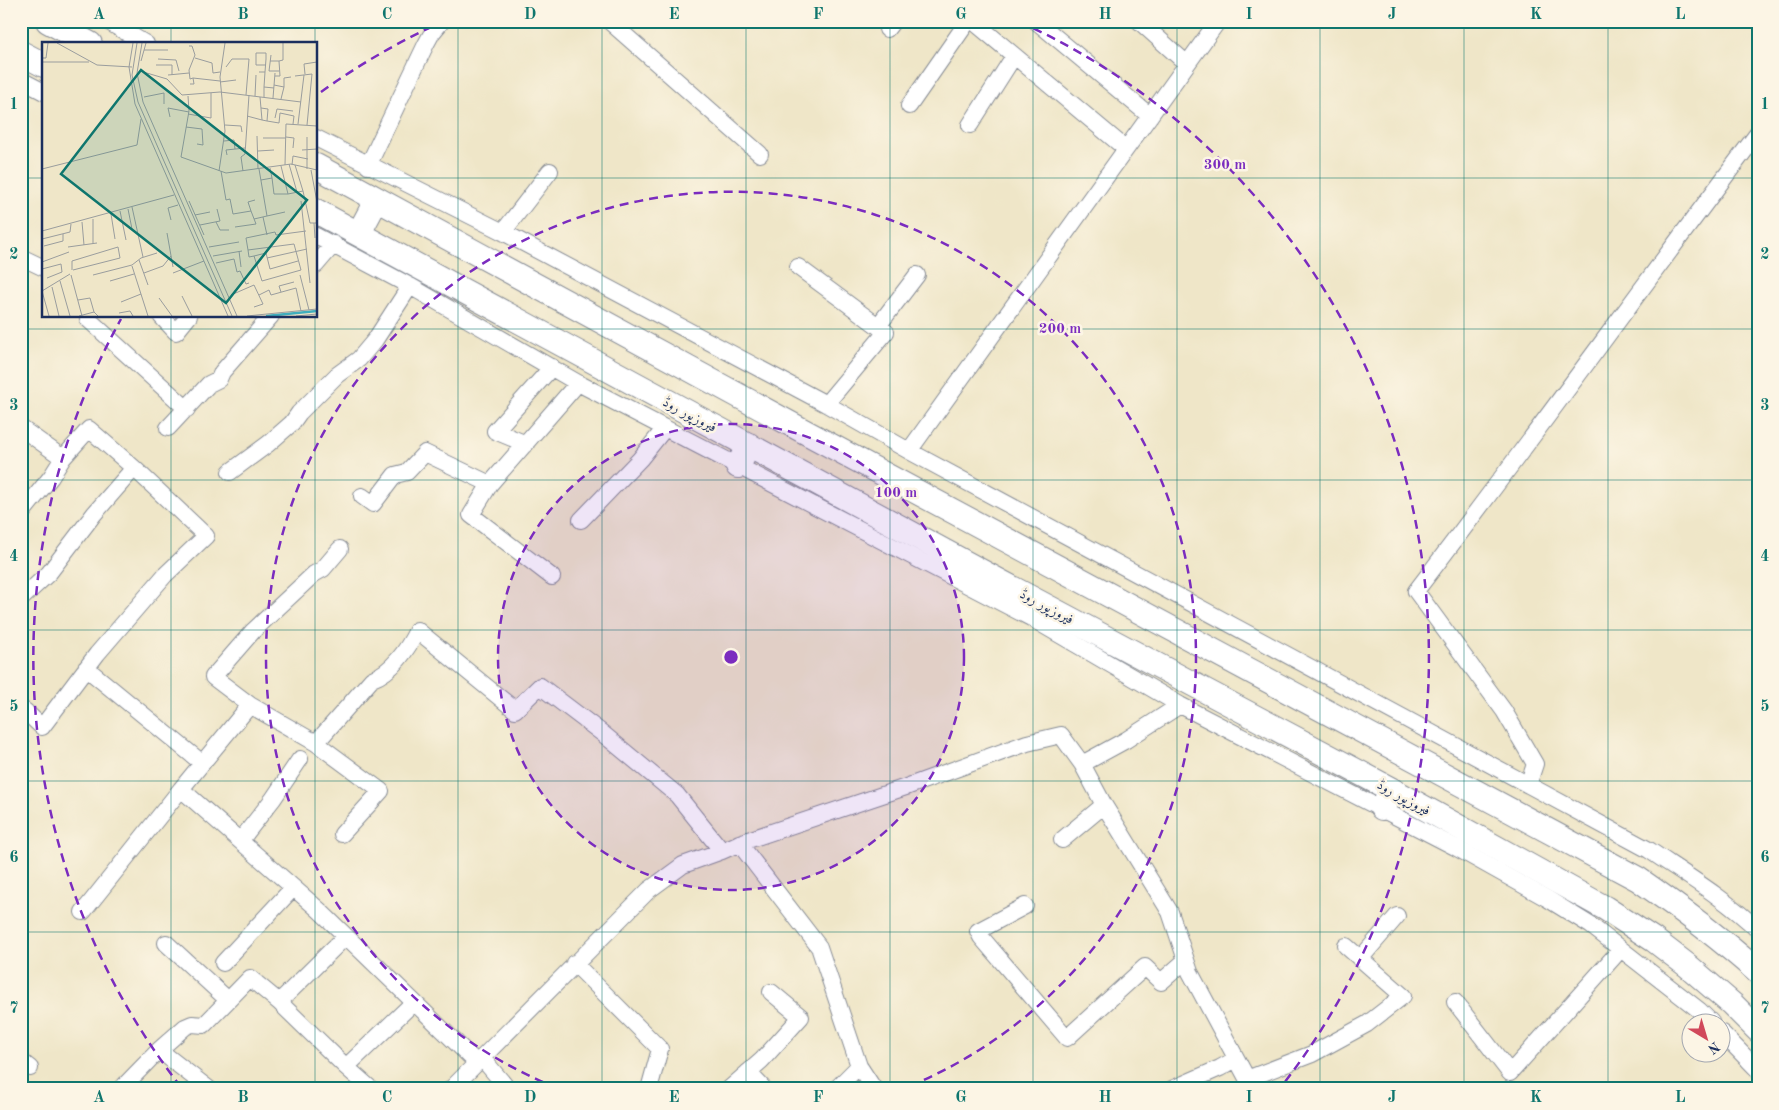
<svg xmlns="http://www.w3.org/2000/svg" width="1779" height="1110" viewBox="0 0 1779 1110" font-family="'Old Standard TT',Amiri,serif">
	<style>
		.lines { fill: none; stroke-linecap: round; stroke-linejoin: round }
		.minor-casing { stroke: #858a93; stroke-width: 18 }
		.highway-casing { stroke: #858a93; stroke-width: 26 }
		.minor { stroke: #fff; stroke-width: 16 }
		.highway { stroke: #fff; stroke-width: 24 }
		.grid { fill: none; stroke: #0f766e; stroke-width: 1; stroke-opacity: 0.55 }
		.ring { fill: none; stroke: #7b2cbf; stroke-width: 2.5; stroke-dasharray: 9 6 }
		.labels { text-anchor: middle; stroke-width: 5; stroke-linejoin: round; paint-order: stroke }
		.street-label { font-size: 14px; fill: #1b2f5e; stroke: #fcf5e5 }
		.inset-river { fill: none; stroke: #40aebd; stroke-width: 2.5 }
		.inset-road { fill: none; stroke: #9a9d9e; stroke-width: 1 }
		.view { fill: #0f766e; fill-opacity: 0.15; stroke: #0f766e; stroke-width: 2.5 }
		.inset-edge { fill: none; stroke: #1b2f5e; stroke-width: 2.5 }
		.centre { fill: #7b2cbf; stroke: #fcf5e5; stroke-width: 2.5 }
		.ring-label { font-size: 15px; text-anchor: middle; font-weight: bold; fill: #7b2cbf; stroke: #fcf5e5; stroke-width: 5; stroke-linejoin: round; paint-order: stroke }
		.neatline { fill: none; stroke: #0f766e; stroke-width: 2 }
		.grid-label { font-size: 16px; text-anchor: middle; font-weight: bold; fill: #0f766e }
	</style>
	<rect width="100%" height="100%" fill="#fcf5e5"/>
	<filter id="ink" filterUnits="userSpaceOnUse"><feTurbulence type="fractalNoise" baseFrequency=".02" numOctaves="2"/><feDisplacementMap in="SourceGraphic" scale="10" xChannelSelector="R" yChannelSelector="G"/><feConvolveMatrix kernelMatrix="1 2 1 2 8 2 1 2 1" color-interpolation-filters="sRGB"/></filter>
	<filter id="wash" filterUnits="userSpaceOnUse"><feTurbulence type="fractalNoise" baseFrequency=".0096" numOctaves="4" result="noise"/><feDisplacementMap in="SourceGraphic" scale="20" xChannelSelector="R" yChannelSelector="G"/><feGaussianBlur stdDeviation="1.12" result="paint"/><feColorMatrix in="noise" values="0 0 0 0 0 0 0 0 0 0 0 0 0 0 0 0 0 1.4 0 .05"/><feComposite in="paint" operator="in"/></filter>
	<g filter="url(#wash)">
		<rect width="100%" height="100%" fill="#efe6c8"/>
	</g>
	<g filter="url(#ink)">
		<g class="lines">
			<defs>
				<path id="minor" d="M107,21L146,44
					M609,21L760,154
					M973,21L1126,149
					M1036,21L1150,116
					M1139,21L1187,64
					M887,29L893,21
					M21,80L44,92
					M909,106L968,21
					M970,125L1014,56
					M316,138L503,232L826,404L909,451L1649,850C1686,875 1726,899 1758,930
					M368,166L426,44L432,33L442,21
					M503,232L550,171
					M316,236L410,286L578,383L1031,618L1180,705L1455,847L1548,899L1590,925L1699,1010L1711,1022
					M21,257L44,268
					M316,265L334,244
					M798,267L886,332L826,404
					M161,316L176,332L189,316
					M88,319L187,409
					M878,326L917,275
					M21,428L63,458L89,429L134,468L94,514L49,573L21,599
					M168,428L209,384L219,379L222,372L271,316
					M526,444L495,431L552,367
					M909,451L1218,21
					M230,472L268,444L292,423L299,413L337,375L359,359L375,340L410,286
					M362,496L373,504L395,475L407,472L425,453L490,484
					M21,514L51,477L63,458
					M581,520L640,459L665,428
					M340,549L323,569L314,574L253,631L213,677L250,705L316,743L372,679C392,672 408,649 417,630L515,710L540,686L602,733L677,795L722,851
					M552,577L471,515L490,484L578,383
					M86,668L202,763
					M250,705L181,789L319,910L477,1063
					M21,715L25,711L42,727L97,654L165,575L206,536L134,468
					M316,743L381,791L342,834
					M1082,764L1126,740L1180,705
					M1528,785L1535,764L1504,711L1416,591C1532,440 1643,285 1758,133
					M1062,840L1104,805
					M240,841L273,799L300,759
					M739,843L819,947L859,1066L874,1089
					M1025,906L978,931L981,937L1067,1038L1145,967L1161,982L1186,960
					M83,912L181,789
					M166,943L228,1000
					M1360,959L1397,916
					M223,963L293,888
					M574,963L660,1049L649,1089
					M279,1002L346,936
					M1455,1002L1510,1073L1620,950
					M1722,1033L1758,1070
					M159,1050L185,1027L192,1024L204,1025L250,978L279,1002L346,1067
					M482,1058L508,1089
					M21,1061L30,1068
					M748,1072L764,1089
					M1247,1079L1312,1054L1367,1024L1403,996L1346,946
					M121,1089L159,1050L209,1089
					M371,1089L346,1067L414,1002
					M451,1089L649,890L683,865L722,851L742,842L906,787L1027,743L1061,735L1082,764L1104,805L1170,912L1190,972L1250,1084L1254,1089
					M729,1089L762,1060L801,1017L771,992
					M836,1089L859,1066
					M1172,1089L1220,1068L1236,1059"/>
				<path id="highway" d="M48,21L90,44
					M21,53L44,65
					M316,166L798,428L1638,879C1680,908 1720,938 1758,972
					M316,211L999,581L1392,790L1605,908L1654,940L1688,966L1732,1004L1758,1030
					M359,233L377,199
					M738,466L749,445
					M1382,808L1392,790"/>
			</defs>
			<!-- minor casing -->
			<use href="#minor" class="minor-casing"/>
			<!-- highway casing -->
			<use href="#highway" class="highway-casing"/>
			<!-- minor -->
			<use href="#minor" class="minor"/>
			<!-- highway -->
			<use href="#highway" class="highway"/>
		</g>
	</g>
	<!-- grid -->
	<path class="grid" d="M171,21V44M315,21V44M458,21V1089M602,21V1089M746,21V1089M890,21V1089M1033,21V1089M1177,21V1089M1320,21V1089M1464,21V1089M1608,21V1089M21,178H44M316,178H1758M171,316V1089M315,316V1089M21,329H1758M21,480H1758M21,630H1758M21,781H1758M21,932H1758"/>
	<!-- distance rings -->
	<circle cx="731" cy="657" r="233" fill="#7b2cbf" fill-opacity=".12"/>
	<g class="ring">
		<circle cx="731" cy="657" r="233"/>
		<path d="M557 1088A465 465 0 1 1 905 1088"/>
		<path d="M181 1087A698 698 0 0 1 121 319M321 92A698 698 0 0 1 442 22M1020 22A698 698 0 0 1 1281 1087"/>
	</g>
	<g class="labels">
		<!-- street labels -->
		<g class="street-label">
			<text transform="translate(690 414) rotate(28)" y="5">فیروزپور روڈ</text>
			<text transform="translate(1047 606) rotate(28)" y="5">فیروزپور روڈ</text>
			<text transform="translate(1404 797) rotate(29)" y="5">فیروزپور روڈ</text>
		</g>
	</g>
	<!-- overview -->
	<g transform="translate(42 42)">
		<rect width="275" height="275" fill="#efe6c8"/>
		<path class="inset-river" d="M224,274L275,269"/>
		<path class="inset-road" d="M15,1L55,23L90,25M91,1L87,25L93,62L186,274M95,1L90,33L96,60L190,274M100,1L95,31L101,60L195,274M147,4H150L153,13L147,28L148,37L151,36M102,8H126M229,13L227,29H237M0,16H4L6,1M153,16L170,21L171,31L178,30M116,17L134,18L137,29M99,19L104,1M228,19H237L238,34H233M237,19L241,18V1M0,20H47M114,23H130V33M184,25L190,17H207L204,53M98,29L125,37L140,53L178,50L259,60M217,30H223L222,45M223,30L224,17V11H214V23H224M263,32L262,22L275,20M126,33L147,31M253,34L270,32L265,83M178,40L194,38M148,42H152L151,36L178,39M232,43L242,45L239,57M242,45V36L249,35M146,54L147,69L139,115L184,131L249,122L275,128M213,54L214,33M102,55L122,51V62M222,55V45L232,46M231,56L233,31M219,66L226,67L225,79L220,78M146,72L169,76V51M205,74L220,78L218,55M128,75L126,66L147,70M233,76L235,67L251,69M225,79L237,81L238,71L252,74L251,82M256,82L262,33M183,83L199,84L200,90M144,85L160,87L161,103L155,102M215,94L216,127M244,95L252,96L251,106M265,95V127M221,96H244M182,99L192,98L193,107M260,108L275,107M216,109L232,108M185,113L184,108L203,106M247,122L255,150M243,123L244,82L275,84M250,123L251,114L266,117M239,124L246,152L261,149L253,123M0,127L95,103L99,77M269,128L275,160M177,129L183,89L178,35L183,1M179,129L184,158L188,157L191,172L209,169L214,182L193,185M201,129L199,115L203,112L207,53M230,136L232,152H246M219,138L230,136L228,126M261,149L268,181H275M147,159L162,193M259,159L268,241M90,165L101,215M86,167L90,187M78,169L84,198M209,169L206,160L213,158M69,172L73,197M153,173L168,170M225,174L243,170M221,175L225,193M212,177L225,174L217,127M129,178L126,166L136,163M40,180L42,203M174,180L178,188H187M272,181L273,196M158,183L178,179L175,167M0,189L132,153M125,191L131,225M0,197L28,190L29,182M51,202V177M252,202L259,228L220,239L212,214L207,215L206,208ZM2,204L21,199V192M26,205L55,201M167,205L197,200M206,208L204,196L233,190L234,193L264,189M197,209L199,225M171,214L200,209M212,214L224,211L228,227L256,219M225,216L265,207M97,218L106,243M0,220L27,210M174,221L192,217L195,230L198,229L204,242L207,241M90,224L106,274M0,227L19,222L20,230L5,236M30,228V219L76,205L78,216L31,228M102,231L121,224L129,214M131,231L162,219M29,233L40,274M51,233L90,223L99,216L115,211M258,233L267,268M18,239L28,274M68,239L92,232M10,245L17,274M239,250L237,244L252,240M189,253L212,243L221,262L212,265M217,253L227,248L229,253L254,246L259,269M140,254L150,274M117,256L130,274M36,258L48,256L52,270M79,260L99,252M77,271L88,269L91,274M7,274L0,249L28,232M37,274L52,270L56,274M205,274L275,267M254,274L275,272"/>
		<path class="view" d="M99,28L265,158L184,261L19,132Z"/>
		<rect width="275" height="275" class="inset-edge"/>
	</g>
	<circle cx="731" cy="657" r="8" class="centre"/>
	<g class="ring-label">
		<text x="1225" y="169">300 m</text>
		<text x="1060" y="333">200 m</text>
		<text x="896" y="497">100 m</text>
	</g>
	<!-- margin -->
	<rect width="1779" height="1110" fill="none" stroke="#fcf5e5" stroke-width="55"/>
	<!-- north arrow -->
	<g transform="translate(1706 1038) rotate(142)"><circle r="24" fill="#fcf5e5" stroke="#a2a6af"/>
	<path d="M0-4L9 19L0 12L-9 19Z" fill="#d1495b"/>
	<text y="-8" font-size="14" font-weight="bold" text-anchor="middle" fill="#1b2f5e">N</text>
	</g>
	<rect x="28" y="28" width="1724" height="1054" class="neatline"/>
	<g class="grid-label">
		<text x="99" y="19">A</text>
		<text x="243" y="19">B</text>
		<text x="387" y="19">C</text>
		<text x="530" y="19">D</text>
		<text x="674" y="19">E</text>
		<text x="818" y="19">F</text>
		<text x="961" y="19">G</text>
		<text x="1105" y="19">H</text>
		<text x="1249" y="19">I</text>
		<text x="1392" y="19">J</text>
		<text x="1536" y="19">K</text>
		<text x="1680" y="19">L</text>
		<text x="14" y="109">1</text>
		<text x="1765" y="109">1</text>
		<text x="14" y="259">2</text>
		<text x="1765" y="259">2</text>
		<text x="14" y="410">3</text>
		<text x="1765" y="410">3</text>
		<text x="14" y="561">4</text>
		<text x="1765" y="561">4</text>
		<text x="14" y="711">5</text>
		<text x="1765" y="711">5</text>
		<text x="14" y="862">6</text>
		<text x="1765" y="862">6</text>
		<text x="14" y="1013">7</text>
		<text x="1765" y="1013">7</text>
		<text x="99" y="1102">A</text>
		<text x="243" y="1102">B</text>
		<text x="387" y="1102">C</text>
		<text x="530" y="1102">D</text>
		<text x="674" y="1102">E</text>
		<text x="818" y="1102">F</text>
		<text x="961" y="1102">G</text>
		<text x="1105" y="1102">H</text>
		<text x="1249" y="1102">I</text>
		<text x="1392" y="1102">J</text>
		<text x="1536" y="1102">K</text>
		<text x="1680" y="1102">L</text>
	</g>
</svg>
